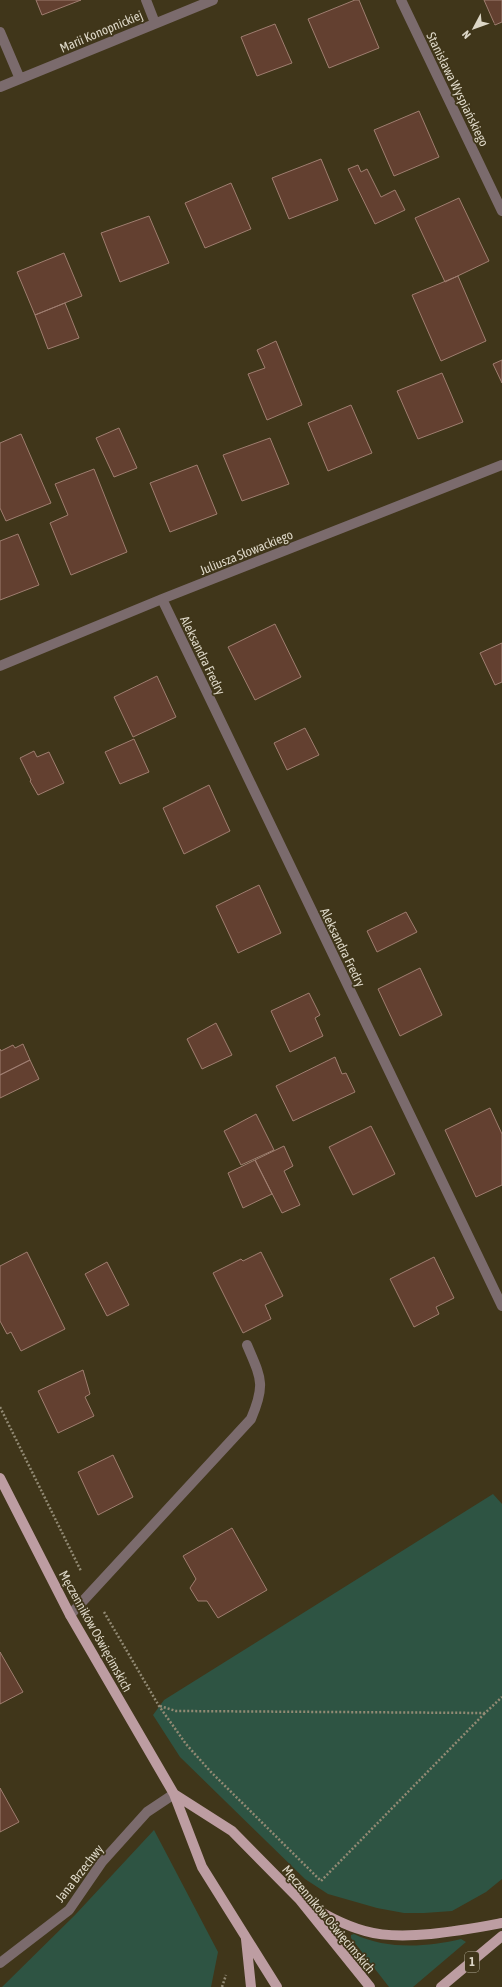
<svg xmlns="http://www.w3.org/2000/svg" width="502" height="1987" viewBox="0 0 502 1987" font-family="'Asap Condensed',sans-serif">
	<style>
		.green { fill: #2e5443 }
		.building { fill: #634030; stroke: #9f7e70 }
		.lines { fill: none; stroke-linecap: round; stroke-linejoin: round }
		.path { stroke: #928a74; stroke-width: 2.5; stroke-dasharray: 2 2; stroke-linecap: butt }
		.minor { stroke: #7b6b6d; stroke-width: 10 }
		.major { stroke: #bd9da2; stroke-width: 10 }
		.labels { text-anchor: middle; stroke-width: 3.5; stroke-linejoin: round; paint-order: stroke }
		.shield { fill: #40361a; stroke: #aea793; stroke-width: 1 }
		.shield-label { font-size: 12px; font-weight: bold; fill: #ddd7c7 }
		.street-label { font-size: 13px; fill: #ddd7c7; stroke: #40361a }
	</style>
	<rect width="100%" height="100%" fill="#40361a"/>
	<!-- green -->
	<path class="green" d="M493,1494L502,1504V1879L486,1892L452,1911L424,1913H404L377,1908L328,1894L305,1879L180,1757L153,1715L164,1700Z
		M154,1830L218,1952L211,1987H2L75,1915Z
		M354,1934C387,1950 427,1947 461,1939L466,1942L413,1987H389L351,1938V1935Z"/>
	<!-- building -->
	<path class="building" d="M36,0H81L42,15Z
		M355,0H359L379,48L329,68L308,19Z
		M484,0H502V22L495,25Z
		M275,24L292,63L257,76L241,37Z
		M419,111L439,157L394,176L374,130Z
		M321,159L338,200L289,219L272,178Z
		M358,165L361,172L367,169L381,197L395,190L405,210L375,224L348,169Z
		M231,183L251,229L205,248L185,203Z
		M459,198L489,261L445,282L415,218Z
		M149,216L169,263L120,282L101,233Z
		M64,253L82,296L35,315L17,272Z
		M458,276L486,341L441,361L412,295Z
		M65,303L79,338L48,349L35,315Z
		M276,341L302,405L267,420L248,374L265,368L257,350Z
		M502,360V383L493,364Z
		M442,373L463,422L418,439L397,391Z
		M351,405L372,453L328,471L308,423Z
		M119,428L137,468L114,477L96,438Z
		M21,434L51,503L6,521L0,508V443Z
		M270,438L289,484L242,501L223,455Z
		M197,465L217,514L170,532L150,483Z
		M94,469L127,552L71,575L50,523L68,515L55,484Z
		M18,534L39,585L0,600V541Z
		M275,624L301,677L255,700L228,647Z
		M502,643V682L495,685L480,653Z
		M157,676L176,717L133,737L114,697Z
		M305,728L319,755L287,770L274,743Z
		M134,739L149,772L120,784L105,752Z
		M34,751L37,757L49,752L64,783L38,795L30,781L31,780L20,758Z
		M209,785L230,831L184,854L163,808Z
		M259,885L281,933L238,953L216,906Z
		M406,912L417,932L377,952L367,931Z
		M420,968L442,1015L400,1036L378,989Z
		M309,993L320,1015L315,1018L323,1036L290,1052L271,1011Z
		M216,1023L232,1055L202,1069L187,1039Z
		M23,1044L30,1060L0,1075V1049L1,1051L13,1045L15,1048Z
		M335,1057L342,1074L346,1073L355,1092L293,1121L276,1086Z
		M30,1060L39,1079L0,1098V1075Z
		M490,1108L502,1134V1185L476,1197L445,1130Z
		M256,1114L274,1150L241,1165L224,1131Z
		M371,1126L395,1174L353,1195L329,1147Z
		M284,1146L293,1166L284,1171L300,1205L282,1213L255,1160Z
		M255,1160L272,1194L243,1208L228,1173Z
		M27,1252L65,1329L21,1351L11,1332L7,1334L0,1321V1266Z
		M261,1252L283,1296L265,1305L271,1319L243,1333L213,1273L241,1259L243,1261Z
		M434,1257L454,1298L436,1307L439,1314L414,1327L390,1279Z
		M107,1262L129,1305L107,1316L85,1274Z
		M83,1370L90,1394L85,1397L94,1416L58,1433L38,1391Z
		M113,1455L133,1497L98,1515L78,1472Z
		M232,1528L267,1590L218,1618L207,1601H198L190,1588L196,1579L183,1556Z
		M0,1652L23,1692L0,1704Z
		M0,1788L19,1822L0,1832Z"/>
	<g class="lines">
		<!-- path -->
		<path class="path" d="M0,1407L81,1571
			M104,1612L159,1706L186,1744L211,1772L321,1881L485,1713
			M160,1706L176,1711L485,1713L502,1697
			M222,1987L226,1975"/>
		<!-- minor -->
		<path class="minor" d="M146,0L155,23
			M401,0L502,211
			M0,32L20,79
			M0,87L213,0
			M162,599L502,1306
			M0,666L162,599L502,465
			M70,1615L251,1419C266,1384 261,1378 247,1345
			M0,1963L69,1910L102,1862L147,1812L174,1794"/>
		<!-- major -->
		<path class="major" d="M0,1478L70,1615L174,1794L202,1867L277,1987
			M174,1794L232,1831L300,1900L370,1987
			M305,1903C324,1914 343,1925 365,1931C402,1942 464,1930 502,1923
			M246,1939L251,1987
			M441,1987L502,1936"/>
	</g>
	<g class="labels">
		<!-- shield labels -->
		<rect class="shield" x="465" y="1952" width="14" height="20" rx="3"/>
		<g class="shield-label">
			<text x="472" y="1966">1</text>
		</g>
		<!-- street labels -->
		<g class="street-label">
			<text transform="translate(101 31) rotate(-23)" y="5">Marii Konopnickiej</text>
			<text transform="translate(458 89) rotate(64)" y="5">Stanisława Wyspiańskiego</text>
			<text transform="translate(246 552) rotate(-22)" y="5">Juliusza Słowackiego</text>
			<text transform="translate(203 655) rotate(64)" y="5">Aleksandra Fredry</text>
			<text transform="translate(343 947) rotate(64)" y="5">Aleksandra Fredry</text>
			<text transform="translate(96 1631) rotate(61)" y="5">Męczenników Oświęcimskich</text>
			<text transform="translate(79 1873) rotate(-52)" y="5">Jana Brzechwy</text>
			<text transform="translate(329 1919) rotate(50)" y="5">Męczenników Oświęcimskich</text>
		</g>
	</g>
	<!-- north arrow -->
	<g transform="translate(474 28) rotate(229)" stroke="#40361a" stroke-width="3" paint-order="stroke">
	<path d="M0-3L7 15L0 10L-7 15Z" fill="#ddd7c7"/>
	<text y="-6" font-size="11" font-weight="bold" text-anchor="middle" fill="#ddd7c7">N</text>
	</g>
</svg>
